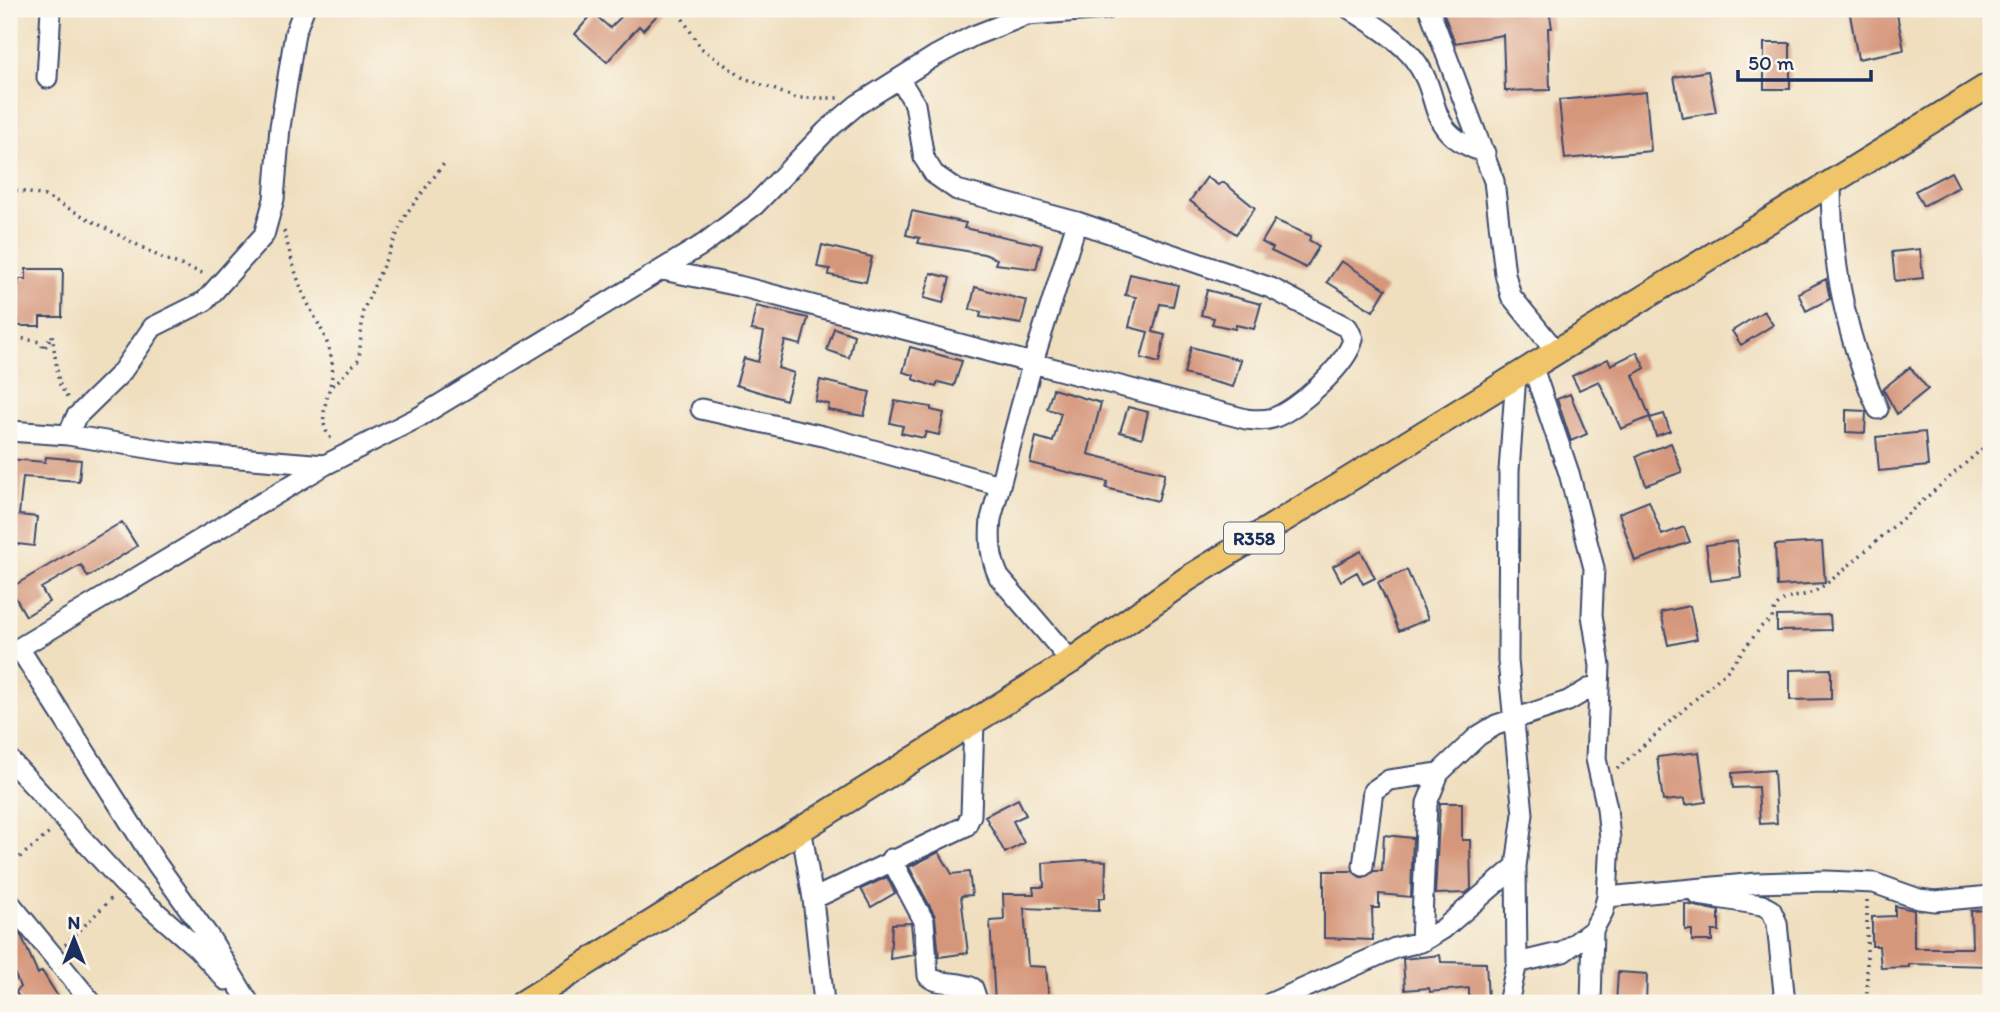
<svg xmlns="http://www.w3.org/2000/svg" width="2000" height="1012" viewBox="0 0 2000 1012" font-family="Itim,sans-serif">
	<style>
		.building { fill: #d5977c }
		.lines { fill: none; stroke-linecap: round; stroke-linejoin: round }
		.minor-casing { stroke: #3b496d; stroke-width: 23 }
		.major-casing { stroke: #3b496d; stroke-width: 28 }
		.path { stroke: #3b496d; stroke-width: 3.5; stroke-dasharray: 2 5; stroke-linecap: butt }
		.minor { stroke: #fff; stroke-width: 19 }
		.major { stroke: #f0c469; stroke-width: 24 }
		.labels { text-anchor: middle; stroke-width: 5; stroke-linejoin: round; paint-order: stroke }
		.shield { fill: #fbf7ec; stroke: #5e6b89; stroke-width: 2 }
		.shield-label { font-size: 19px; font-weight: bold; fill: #1b2f5e }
	</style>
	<rect width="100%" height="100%" fill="#fbf7ec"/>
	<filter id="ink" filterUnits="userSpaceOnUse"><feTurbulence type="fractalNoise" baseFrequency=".0143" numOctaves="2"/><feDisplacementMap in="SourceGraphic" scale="14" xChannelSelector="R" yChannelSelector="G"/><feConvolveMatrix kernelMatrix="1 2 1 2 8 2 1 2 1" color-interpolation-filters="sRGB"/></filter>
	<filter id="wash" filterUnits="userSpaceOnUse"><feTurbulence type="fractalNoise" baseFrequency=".00686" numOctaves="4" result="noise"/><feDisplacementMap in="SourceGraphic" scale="28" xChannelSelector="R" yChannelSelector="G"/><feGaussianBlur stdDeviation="1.57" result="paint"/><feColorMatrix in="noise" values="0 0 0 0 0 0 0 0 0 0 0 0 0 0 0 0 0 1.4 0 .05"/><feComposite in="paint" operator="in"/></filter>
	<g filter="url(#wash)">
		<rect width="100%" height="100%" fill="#f0dfbf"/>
		<g id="blocks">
			<!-- building -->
			<path class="building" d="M629,9H663L643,30L639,26L607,62L575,34L593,13L610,28Z
				M1442,9H1549L1552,28H1548L1550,90L1505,91L1503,35L1455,43Z
				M1849,9H1896L1904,50L1858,59Z
				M1764,43H1790V89H1764Z
				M1708,71L1716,112L1682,118L1674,77Z
				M1646,92L1651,151L1565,159L1559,100Z
				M1951,172L1959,187L1923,206L1915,191Z
				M1207,177L1218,185L1223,182L1255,208L1236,234L1190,201Z
				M912,211L966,223L964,228L1042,245L1036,269L995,264L997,259L984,254L918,243L920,238L906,235Z
				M1275,220L1311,236L1309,240L1319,246L1306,268L1271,251L1273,248L1262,242Z
				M822,245L872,257L866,282L829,275L830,269L817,267Z
				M1920,249L1923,278L1895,281L1892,252Z
				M1341,261L1386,289L1373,311L1327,282Z
				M26,269H63L62,317H40V326H18V318H9V285L18,286L19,279H26Z
				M931,273L950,278L943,303L924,298Z
				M1130,274L1178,285L1173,306L1160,304L1153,332L1165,335L1159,363L1141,358L1148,332L1129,327L1136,297L1125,295Z
				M1826,279L1830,299L1806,311L1798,293Z
				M975,287L1027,301L1021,324L980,317L981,312L970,309Z
				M1207,290L1261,304L1254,329L1236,325L1235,329L1212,324L1214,318L1201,315Z
				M756,306L808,318L801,345L785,341L778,368L794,373L786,400L736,385L744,358L758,362L764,332L751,330Z
				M1764,311L1773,325L1741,345L1732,331Z
				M834,328L854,335L849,358L827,350Z
				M910,347L962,361L954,386L938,382L936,387L913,379L914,375L903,372Z
				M1191,347L1241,360L1233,387L1184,374Z
				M1637,352L1645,368L1633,375L1650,417L1621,429L1599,381L1579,390L1572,376L1608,359L1611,365Z
				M1910,367L1928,389L1897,414L1883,389Z
				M820,380L870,392L864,416L828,410L829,404L815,401Z
				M1053,389L1101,403L1088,454L1165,473L1158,501L1106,488L1108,482L1030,463L1036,437L1053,442L1061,413L1047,409Z
				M1570,394L1587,434L1571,441L1557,399Z
				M895,401L931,407V410L944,413L939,435L926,432L924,438L901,433L903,426L890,423Z
				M1128,407L1148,412L1142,438L1120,432Z
				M1846,410L1866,411L1865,433L1846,432Z
				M1664,414L1670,431L1656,436L1650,418Z
				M1925,432L1928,466L1879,471L1876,437Z
				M1671,443L1682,472L1646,485L1636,456Z
				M46,457L81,460L79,481L23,477L19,515L37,517L34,546L9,543V459L45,462Z
				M1649,501L1662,535L1684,527L1690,542L1635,561L1619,513Z
				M122,522L137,546L88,577L81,565L41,588L49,602L26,616L10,588Z
				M1737,541L1741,577L1711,581L1706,545Z
				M1822,542L1825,583L1777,586L1775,545Z
				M1361,551L1375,578L1363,584L1357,572L1341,581L1333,566Z
				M1407,570L1428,619L1399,631L1378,582Z
				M1690,606L1697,639L1668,645L1661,612Z
				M1830,615L1831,630L1777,631V616Z
				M1831,669V699L1790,700V670Z
				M1699,752L1706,802L1685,805L1684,799L1663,801L1657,757Z
				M1774,770L1777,823L1760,824L1758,787L1733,788L1732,773Z
				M1018,799L1026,815L1013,821L1024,843L1005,853L985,816Z
				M1440,803H1462V840H1470L1471,889L1466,893L1435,894Z
				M1384,835L1413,838L1411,897L1379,894V908H1372L1373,940L1324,938V871H1352L1362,878L1374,871H1382Z
				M939,852L952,874L969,872L972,895L961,896L968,953L939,957L935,916L909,867Z
				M1085,860L1106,861L1105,898H1099V911L1024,908L1028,966L1046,967L1049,1003H995L990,921L1004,920L1003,894H1034L1033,887H1044L1043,863Z
				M887,877L895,893L871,907L861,889Z
				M1685,904L1719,911V931H1712V941H1692V930H1685Z
				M1895,906L1914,910V948H1972L1971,911L1991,910V966L1909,964V967L1881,968L1879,946H1872V917L1895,916Z
				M9,921L22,937L38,974L42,971L62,1003H22L16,992L20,987L9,960Z
				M911,923L914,955L890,959L892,924Z
				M1440,955L1441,962L1486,963L1488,1000H1469V988L1430,992L1429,988L1405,990L1403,959Z
				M1618,972L1647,974L1646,1003H1616Z"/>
		</g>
	</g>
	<g filter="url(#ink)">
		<use href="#blocks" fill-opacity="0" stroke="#3b496d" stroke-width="2"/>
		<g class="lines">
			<defs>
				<path id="minor" d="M1350,9C1371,23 1399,39 1414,59C1445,99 1421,131 1485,153
					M1429,9L1494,181L1505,274L1511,296L1555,350
					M47,78L51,9
					M1831,182C1831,261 1845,336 1878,409
					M663,270L739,286L1246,419C1255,420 1263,421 1273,418C1296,411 1348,364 1353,339L1348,328L1271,288L1077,222L957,190L934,174L924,158L915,104L900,80
					M1532,365L1569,473L1594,568L1592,615L1600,666L1596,759L1607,808L1610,839L1607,897L1603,912L1593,930L1591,1003
					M701,409L823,436L999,485
					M9,431L68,435L179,453L325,465
					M68,435L76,417L121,373L153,327L205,301L264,235L274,199L280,127L295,33L304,9
					M19,648L156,863L210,938L249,1003
					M9,654L325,465L419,417L702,245L755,205L826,131L857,105L935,56L973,36L1027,15L1107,9
					M1071,661L999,577C990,557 989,540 991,519L1032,365L1077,222
					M9,759L123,883L197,948L226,980
					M801,827L813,899L824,1003
					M891,859L924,921L928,976C938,986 960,980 973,988L978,1003
					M1363,866L1373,791L1389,780L1439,773
					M1698,895L1762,905L1771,910L1777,923L1785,1003
					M1607,897L1757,883L1826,881L1874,883L1919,899L1935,901L1991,896
					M813,899L966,826L971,815L974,721
					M9,902L92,1003
					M1421,942L1427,803L1439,773L1478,736L1496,725L1568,701L1599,683
					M1517,963L1563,952L1593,930
					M1271,1003L1395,948L1421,942L1443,929L1516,866
					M1508,1003L1517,963L1516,866L1523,814L1508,661L1509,471L1516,375"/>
				<path id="major" d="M523,1003L1071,661L1187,579L1991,84"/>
			</defs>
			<!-- minor casing -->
			<use href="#minor" class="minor-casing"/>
			<!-- major casing -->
			<use href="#major" class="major-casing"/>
			<!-- path -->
			<path class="path" d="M679,13L701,48L742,77L796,98H840
				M9,189L45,196L162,258L205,274
				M284,231C289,251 295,273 303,293C313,317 328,335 332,362C336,390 310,419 334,442
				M9,336L40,342L44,349L52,335L59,383L68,399
				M333,386L359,359L363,311L406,214L446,161
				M1617,769L1727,671L1762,626L1772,619C1776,593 1797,600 1815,591C1824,586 1831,580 1839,574L1991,441
				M9,866L52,831
				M1867,900V1003
				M65,945L114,896"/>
			<!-- minor -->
			<use href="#minor" class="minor"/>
			<!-- major -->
			<use href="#major" class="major"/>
		</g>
	</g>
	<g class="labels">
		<!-- shield labels -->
		<rect class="shield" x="1224" y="522.5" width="60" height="31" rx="5"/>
		<g class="shield-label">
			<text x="1254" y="545">R358</text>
		</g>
	</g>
	<!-- margin -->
	<rect width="2000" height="1012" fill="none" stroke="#fbf7ec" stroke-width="35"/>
	<!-- north arrow -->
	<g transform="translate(74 939)" stroke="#fbf7ec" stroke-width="5" paint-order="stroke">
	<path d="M0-5L12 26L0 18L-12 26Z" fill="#1b2f5e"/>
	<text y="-10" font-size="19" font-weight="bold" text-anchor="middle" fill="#1b2f5e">N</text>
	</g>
	<!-- scale -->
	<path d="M1738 70v10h133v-10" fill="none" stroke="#1b2f5e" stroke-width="3.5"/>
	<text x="1748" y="70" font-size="21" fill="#1b2f5e" stroke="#fbf7ec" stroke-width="5" paint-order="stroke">50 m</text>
</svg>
